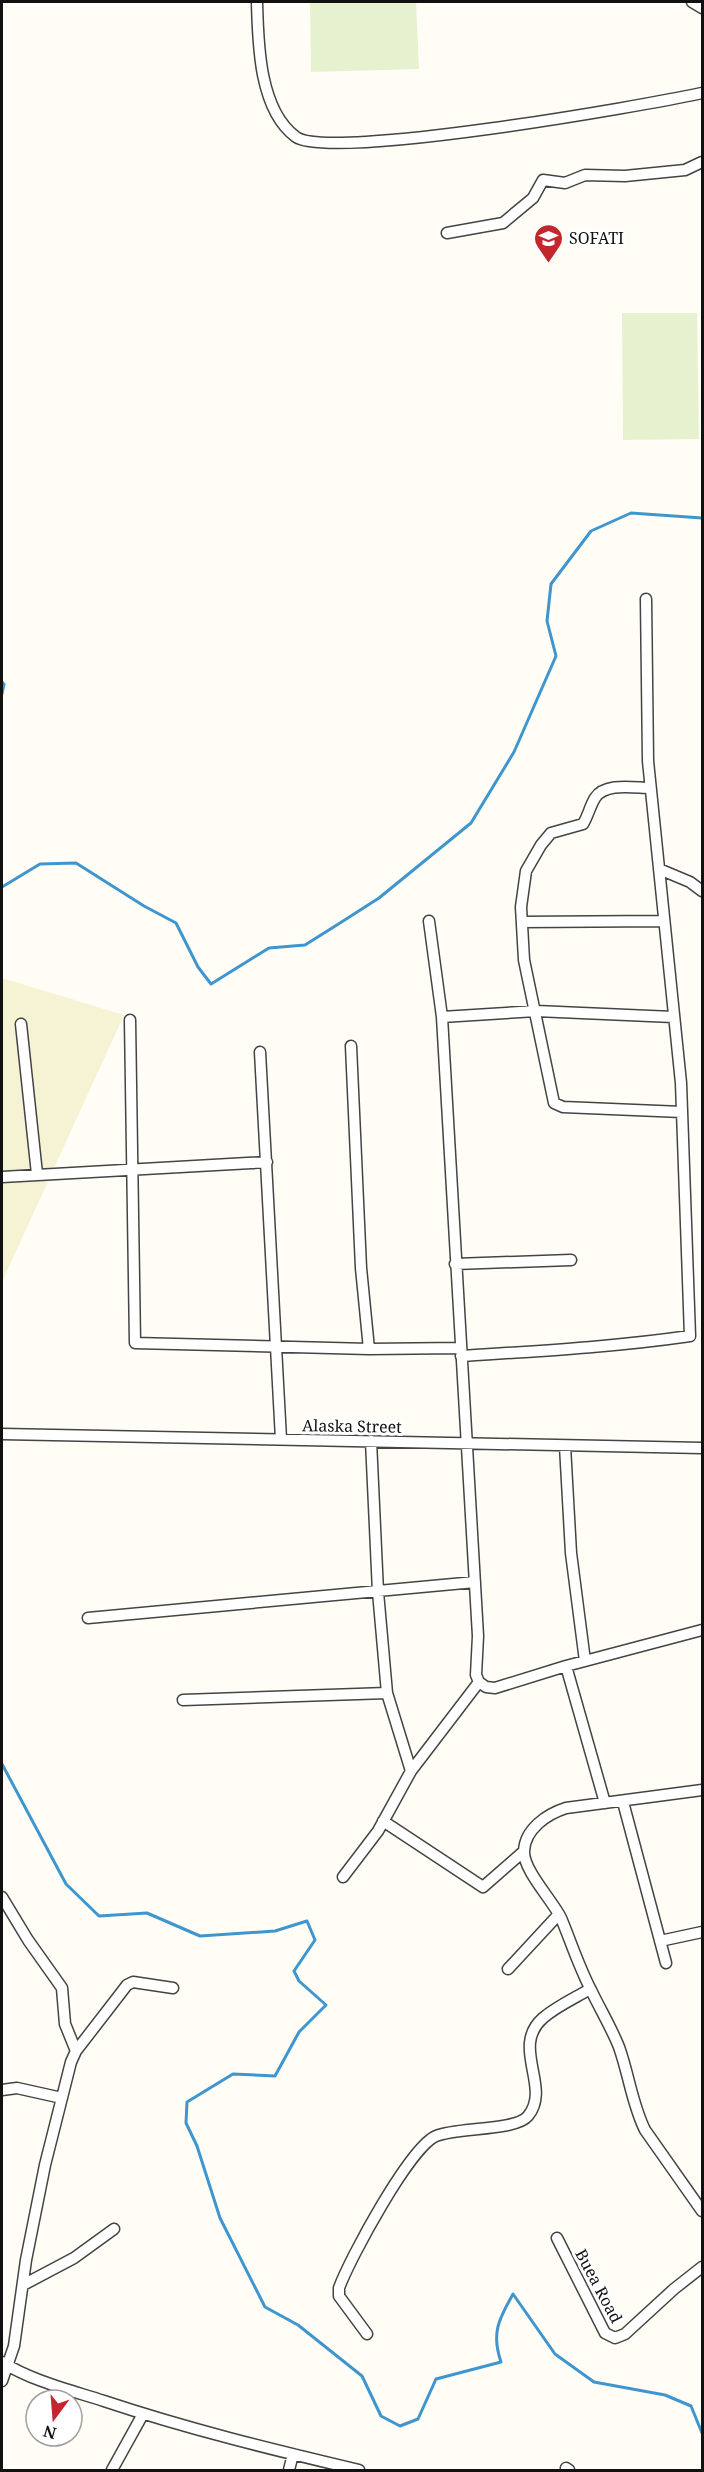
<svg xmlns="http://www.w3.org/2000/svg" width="704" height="2472" viewBox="0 0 704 2472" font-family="'Noto Serif',serif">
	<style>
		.farmland { fill: #f6f3d4 }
		.pitch { fill: #e6f2cf }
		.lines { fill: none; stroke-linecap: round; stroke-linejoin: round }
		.stream { stroke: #3f96cf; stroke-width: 3 }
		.street-casing { stroke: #444; stroke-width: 13 }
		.street { stroke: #fff; stroke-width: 10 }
		.labels { text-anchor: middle; stroke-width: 6; stroke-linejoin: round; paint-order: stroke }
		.poi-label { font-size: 16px; fill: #111; stroke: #fff; text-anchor: start }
		.street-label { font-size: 16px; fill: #111; stroke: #fff }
	</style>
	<rect width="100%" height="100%" fill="#fffdf5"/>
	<!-- farmland -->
	<path class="farmland" d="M2,978L124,1015L2,1282Z"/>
	<!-- pitch -->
	<path class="pitch" d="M310,2H416L419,69L311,72Z
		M622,313H697L699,439L623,440Z"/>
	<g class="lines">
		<!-- stream -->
		<path class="stream" d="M2,682L4,684L2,694
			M2,887L40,864L76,863L144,906L176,923L198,967L211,984L269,948L305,945L340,923L379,898L471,823L514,752L556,656L547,621L551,584L591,531L631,513L702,518
			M2,1764L66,1884L99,1916L147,1913L200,1936L275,1931L307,1921L315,1940L294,1971L299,1981L326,2005L299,2032L275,2076L233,2074L187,2102L186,2123L197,2146L220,2218L265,2307L298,2325L362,2376L381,2416L400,2426L418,2419L436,2379L501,2362C491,2333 499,2319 513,2294L555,2354L594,2382L665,2395L691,2406L702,2433"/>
		<defs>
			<path id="street" d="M257,2C258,43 259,110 296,137C330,161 647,105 702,93
				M692,2L702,8
				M447,233L503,223L533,198L543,180L565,183L585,175L625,176L685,170L702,162
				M650,788C635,788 605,782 595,798C590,806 588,816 583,824L551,833L541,845L526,871L521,907L524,960L554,1103L563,1107L682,1112
				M659,869L690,882L702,891
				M429,921L442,1017L478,1636L476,1675L479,1682L486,1687L495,1688L566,1666L702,1630
				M522,922L664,921
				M442,1017L536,1011L673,1017
				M130,1020L135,1343L369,1349L460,1348
				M21,1024L37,1174
				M351,1046L361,1268L369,1349
				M260,1052L281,1439
				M2,1177L267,1162
				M455,1264L571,1260
				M461,1356C538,1351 614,1347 690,1336L681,1083L648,761L646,599
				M2,1434L702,1448
				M371,1441L378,1592L387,1693L411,1771
				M565,1446L571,1553L585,1661
				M88,1618L475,1582
				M566,1666L605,1803
				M183,1700L387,1693
				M702,1790L566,1808C547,1814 525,1829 524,1851C523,1870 553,1901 561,1918C571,1942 579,1967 591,1990C600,2009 611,2027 619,2047C629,2075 632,2104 645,2130L702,2211
				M623,1802L666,1963
				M383,1821L483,1887L523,1852
				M343,1877L378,1831L411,1771L479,1682
				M2,1897L28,1940L62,1988L65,2024L76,2051
				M660,1941L702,1932
				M508,1969L559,1914
				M2,2090L17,2088L62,2098
				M557,2238L605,2333L615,2338L625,2334L674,2289L702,2267
				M23,2285L74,2258L114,2229
				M367,2334L339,2296V2288C350,2258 410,2147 436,2136C457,2127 516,2131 528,2116C552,2087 510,2047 543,2018C557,2006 575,1998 590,1989
				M2,2362C32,2381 70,2390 104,2401C188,2429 274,2450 359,2470
				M2,2381L14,2346L26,2260L45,2165L71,2062L76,2051L127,1985L133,1982L173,1988
				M566,2468L569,2470
				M112,2470L143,2414
				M289,2470L293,2454"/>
		</defs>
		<!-- street casing -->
		<use href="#street" class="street-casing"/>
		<!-- street -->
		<use href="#street" class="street"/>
	</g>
	<!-- icons -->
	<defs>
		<symbol id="university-pin" viewBox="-11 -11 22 30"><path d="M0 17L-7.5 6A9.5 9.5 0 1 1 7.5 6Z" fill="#c4262e" stroke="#fff"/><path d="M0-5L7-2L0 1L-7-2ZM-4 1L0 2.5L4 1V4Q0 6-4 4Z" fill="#fff"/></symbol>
	</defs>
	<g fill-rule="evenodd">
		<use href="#university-pin" x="532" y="222" width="33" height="45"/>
	</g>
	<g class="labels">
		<!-- poi labels -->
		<g class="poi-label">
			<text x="569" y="244">SOFATI</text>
		</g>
		<!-- street labels -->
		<g class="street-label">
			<text transform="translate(352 1426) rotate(1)" y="6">Alaska Street</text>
			<text transform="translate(599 2286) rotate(62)" y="6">Buea Road</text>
		</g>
	</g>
	<!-- border -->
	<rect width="704" height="2472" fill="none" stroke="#111111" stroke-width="6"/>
	<!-- north arrow -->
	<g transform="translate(54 2418) rotate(196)"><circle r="28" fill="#ffffff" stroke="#a0a0a0" stroke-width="1.5"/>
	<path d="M0-4.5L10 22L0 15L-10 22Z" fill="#c4262e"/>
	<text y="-9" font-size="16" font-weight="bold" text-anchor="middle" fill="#111111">N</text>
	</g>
</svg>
